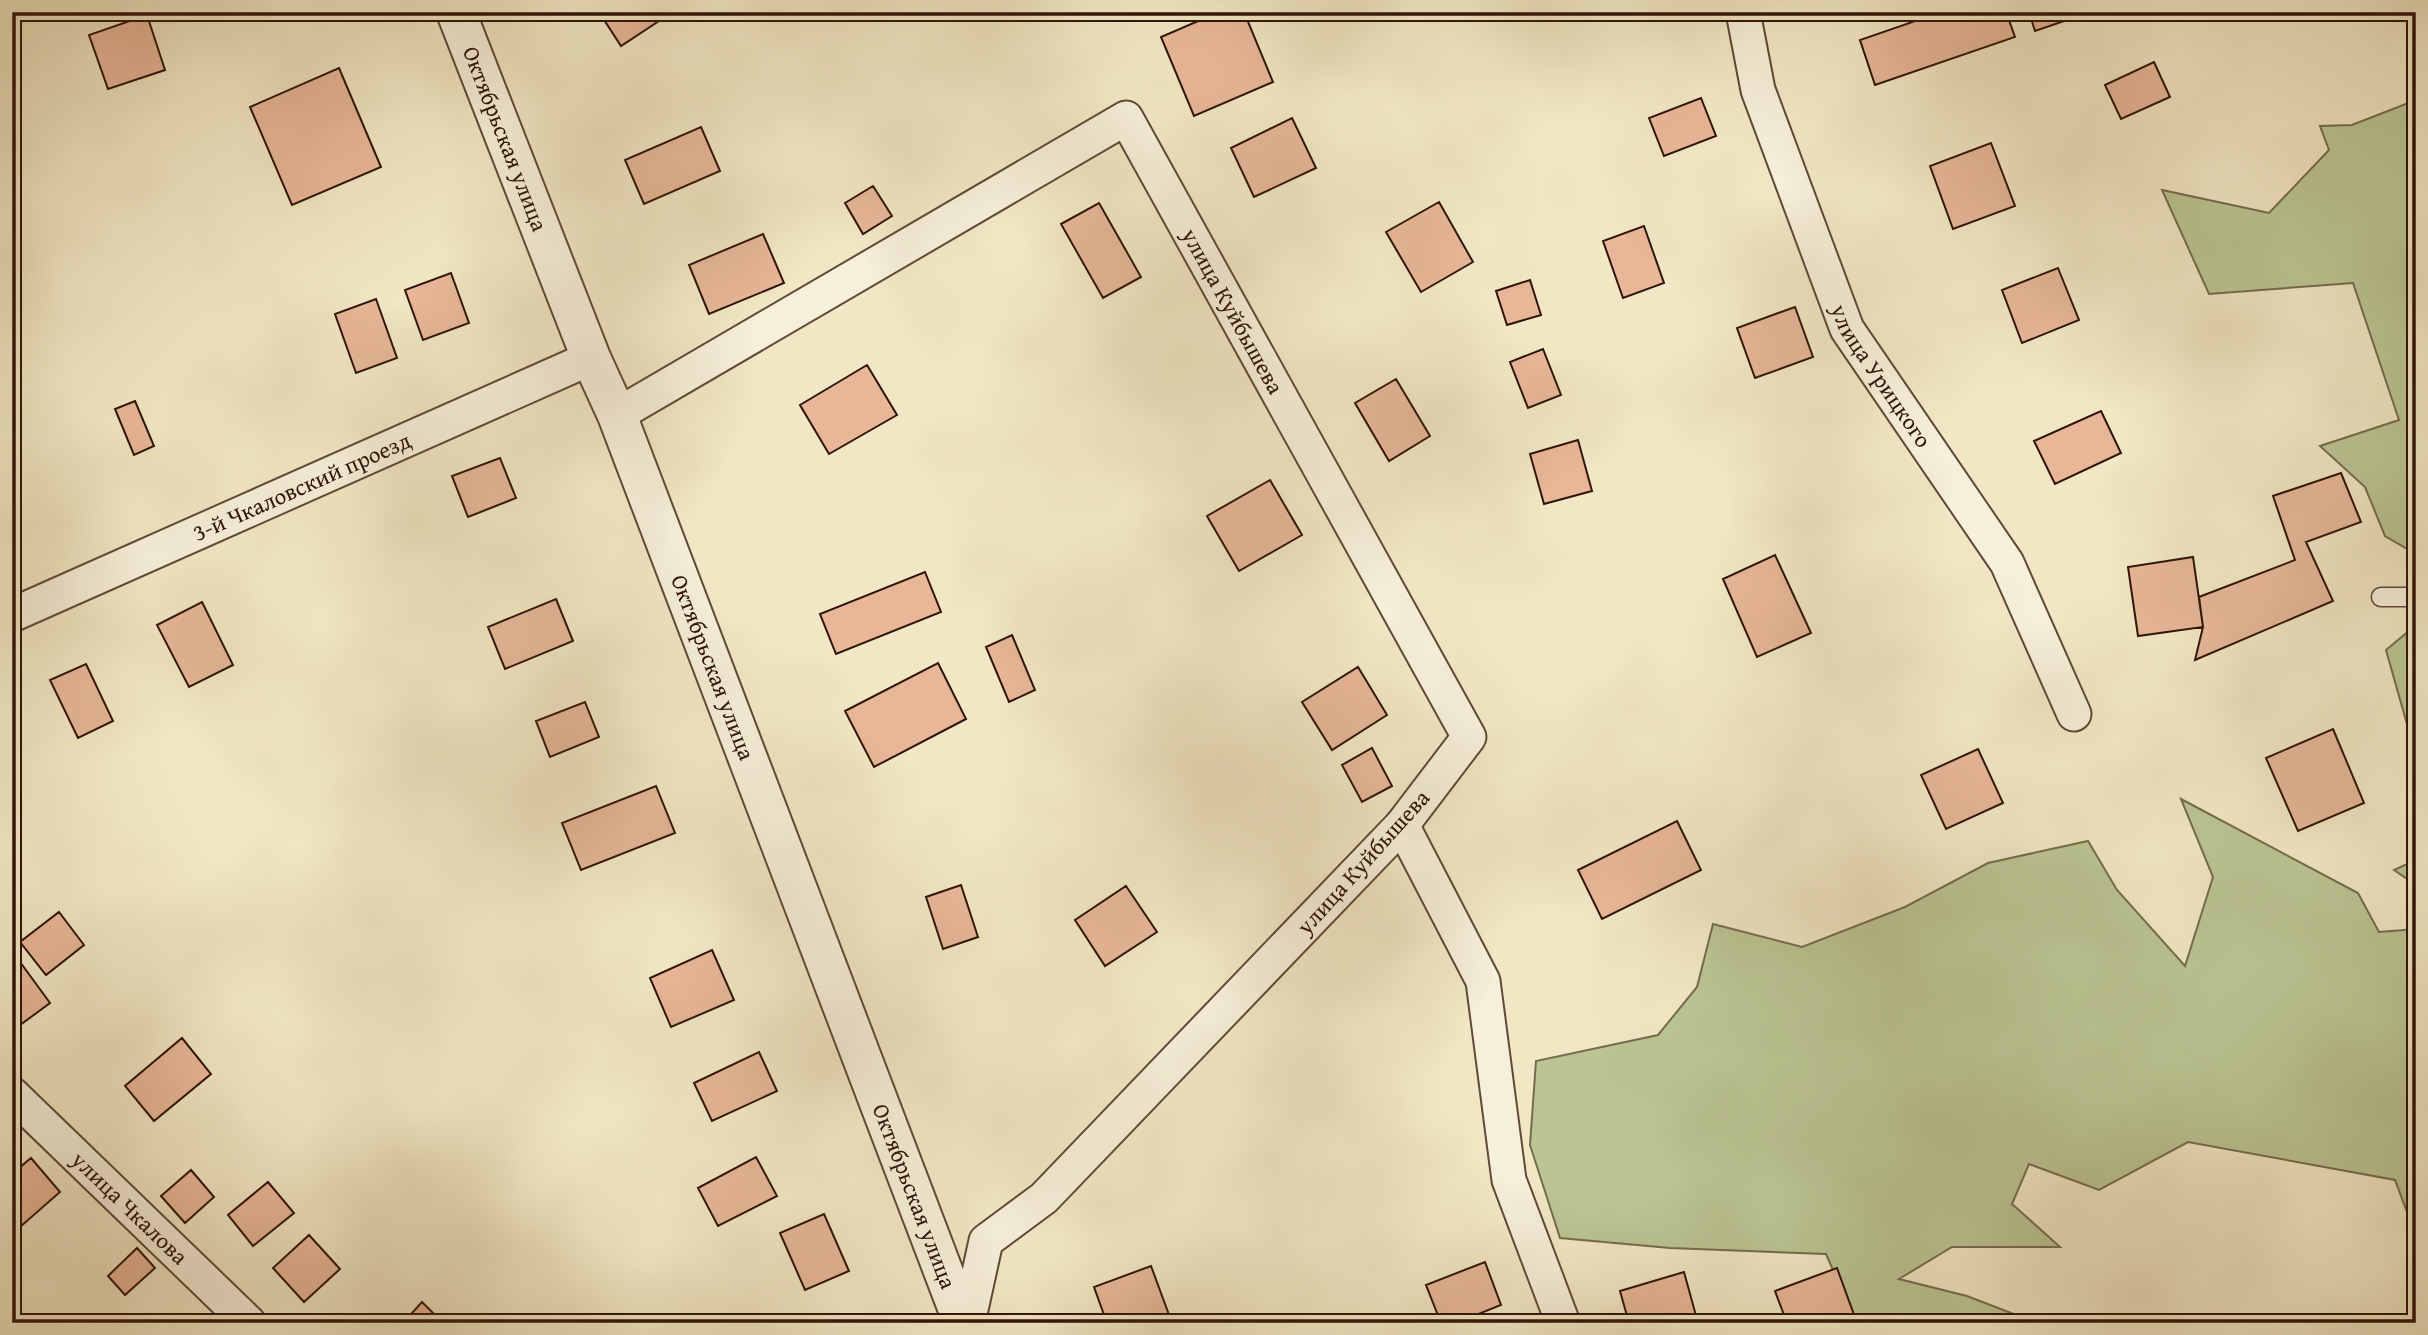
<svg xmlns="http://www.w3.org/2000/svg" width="2428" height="1335" viewBox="0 0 2428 1335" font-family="'Gentium Book Plus',serif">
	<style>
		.green { fill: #bbc594; stroke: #756c4e; stroke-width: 2 }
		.building { fill: #e7b798; stroke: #2f1407; stroke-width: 2 }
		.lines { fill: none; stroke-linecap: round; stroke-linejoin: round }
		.service-casing { stroke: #604936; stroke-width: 21 }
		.minor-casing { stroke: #604936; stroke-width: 37 }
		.tertiary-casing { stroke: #604936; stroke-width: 42 }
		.service { stroke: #f6efd9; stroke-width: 18 }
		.minor { stroke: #f6efd9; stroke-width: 33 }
		.tertiary { stroke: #f6efd9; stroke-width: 38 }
		.labels { text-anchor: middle; stroke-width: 5; stroke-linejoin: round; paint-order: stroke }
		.street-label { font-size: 23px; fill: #2f1407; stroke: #f6efd9 }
	</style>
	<rect width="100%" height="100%" fill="#f1e7c4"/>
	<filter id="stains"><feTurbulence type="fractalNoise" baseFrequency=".00286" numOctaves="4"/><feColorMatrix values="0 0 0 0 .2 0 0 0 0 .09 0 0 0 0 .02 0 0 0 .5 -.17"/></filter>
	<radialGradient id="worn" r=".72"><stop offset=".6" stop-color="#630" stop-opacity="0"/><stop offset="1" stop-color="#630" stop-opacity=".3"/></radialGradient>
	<!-- green -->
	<path class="green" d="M2416,100V554L2385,536L2365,487L2320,446L2399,420L2353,283L2209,294L2162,190L2269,213L2329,150L2320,126L2352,125Z
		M2416,625V756L2386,650Z
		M2181,799L2358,893L2379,932L2416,929V1236L2395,1180L2188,1142L2099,1190L2029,1164L2012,1204L2060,1247H1952L1899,1279L1967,1296L2037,1323H1856L1826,1254L1670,1248L1560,1238L1530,1145L1536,1061L1658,1035L1697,987L1713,924L1802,947L1905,907L1988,863L2088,841L2117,890L2185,966L2213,877Z
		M2416,860V885L2394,870Z"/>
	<!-- building -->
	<path class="building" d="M599,12H671V13L621,46Z
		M1219,12H1244L1273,82L1194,116L1161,37Z
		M1925,12H2006L2015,37L1875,85L1860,40L1927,17Z
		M2029,12H2077L2079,16L2035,31Z
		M147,15L165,70L108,89L89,35Z
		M2154,62L2170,97L2121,119L2105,85Z
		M339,68L381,167L292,205L250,107Z
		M1701,98L1716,136L1664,156L1649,118Z
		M1292,118L1316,168L1254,197L1231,148Z
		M701,127L720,171L644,204L625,160Z
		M1991,143L2015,206L1953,229L1930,166Z
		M873,186L892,216L863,234L845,203Z
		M1439,202L1473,262L1421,292L1386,232Z
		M1099,203L1141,277L1103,298L1061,224Z
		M1644,226L1664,283L1623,298L1603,241Z
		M763,234L784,283L709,314L689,265Z
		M2058,268L2079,320L2022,343L2002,290Z
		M451,273L469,323L423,340L405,290Z
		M1530,280L1541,315L1507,325L1496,291Z
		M376,299L397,358L356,373L335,314Z
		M1795,307L1813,357L1755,378L1737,328Z
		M1543,349L1561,395L1528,408L1510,362Z
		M867,365L897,415L829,454L800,405Z
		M1396,379L1430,436L1389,461L1355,403Z
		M135,401L154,446L134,455L115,409Z
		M2101,411L2121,453L2055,484L2034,441Z
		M1578,440L1592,491L1544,504L1530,454Z
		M500,458L516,498L468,517L452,476Z
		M2341,473L2361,522L2306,542L2333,601L2195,660L2203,627L2199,597L2295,560L2273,496Z
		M1270,480L1302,535L1239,571L1207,516Z
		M1775,555L1811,633L1757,657L1723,579Z
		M2193,557L2203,627L2138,636L2128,567Z
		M925,572L941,612L836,654L820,614Z
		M556,599L573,641L505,669L488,627Z
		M202,602L233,665L189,687L157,625Z
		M1012,635L1035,690L1009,702L986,647Z
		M938,663L966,719L874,767L845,711Z
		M86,664L113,721L78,738L50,680Z
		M1358,667L1387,715L1332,750L1302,702Z
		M585,702L599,737L550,757L536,721Z
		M2333,729L2364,803L2298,831L2266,758Z
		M1372,748L1392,786L1362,802L1342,765Z
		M1978,749L2003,803L1946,829L1921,775Z
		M656,786L675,833L581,870L562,823Z
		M1677,821L1701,870L1602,919L1578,870Z
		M961,885L978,937L943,949L926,897Z
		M1126,886L1157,932L1105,966L1075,920Z
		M59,912L84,945L46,975L20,942Z
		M712,950L734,1000L671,1027L650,978Z
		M12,951L50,1003L12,1031Z
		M182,1038L211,1074L154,1121L125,1086Z
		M759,1052L777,1091L712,1121L694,1083Z
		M756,1157L777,1196L718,1226L698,1188Z
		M31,1158L60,1192L12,1234V1174Z
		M191,1170L214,1197L185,1223L161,1196Z
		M268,1182L294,1213L253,1246L228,1215Z
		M824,1214L849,1271L805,1290L780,1233Z
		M309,1235L340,1269L304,1302L273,1268Z
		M137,1248L155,1268L125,1295L108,1276Z
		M1485,1262L1501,1305L1456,1323H1441L1426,1285Z
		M1151,1266L1172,1323H1107L1094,1287Z
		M1837,1268L1857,1323H1787L1775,1291Z
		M1684,1272L1698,1323H1629L1620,1291Z
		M422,1302L443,1323H403Z"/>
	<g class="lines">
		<defs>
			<path id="service" d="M2381,597H2416"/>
			<g id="minor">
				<path id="s1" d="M1743,12L1758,90L1847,329L2007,563L2074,714"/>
				<path id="s2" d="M617,415L1126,118L1469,737L1402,825L1044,1198L986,1241L968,1323"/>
				<path id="s3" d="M12,615L591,358"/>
				<path d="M1402,825L1483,981L1509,1180L1563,1323"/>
				<path id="s4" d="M12,1094L249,1323"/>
			</g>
			<g id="tertiary">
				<path id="s5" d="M456,12L591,358L617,415L963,1323"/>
			</g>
		</defs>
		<!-- service casing -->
		<use href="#service" class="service-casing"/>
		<!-- minor casing -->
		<use href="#minor" class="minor-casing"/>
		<!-- tertiary casing -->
		<use href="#tertiary" class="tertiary-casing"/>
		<!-- service -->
		<use href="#service" class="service"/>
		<!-- minor -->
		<use href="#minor" class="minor"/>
		<!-- tertiary -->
		<use href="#tertiary" class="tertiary"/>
	</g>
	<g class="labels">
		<!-- street labels -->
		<g class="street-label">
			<text dy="8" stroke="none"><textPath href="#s5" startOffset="136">Октябрьская улица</textPath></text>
			<text dy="8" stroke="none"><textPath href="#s2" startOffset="810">улица Куйбышева</textPath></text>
			<text dy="8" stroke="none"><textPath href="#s1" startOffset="392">улица Урицкого</textPath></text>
			<text dy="8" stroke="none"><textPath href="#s3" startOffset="317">3-й Чкаловский проезд</textPath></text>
			<text dy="8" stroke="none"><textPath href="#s5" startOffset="704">Октябрьская улица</textPath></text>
			<text transform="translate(1363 862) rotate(-48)" y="8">улица Куйбышева</text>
			<text dy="8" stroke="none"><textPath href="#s5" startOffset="1270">Октябрьская улица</textPath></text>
			<text dy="8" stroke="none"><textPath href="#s4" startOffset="164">улица Чкалова</textPath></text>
		</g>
	</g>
	<!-- margin -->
	<rect width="2428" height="1335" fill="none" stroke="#f1e7c4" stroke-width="42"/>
	<rect x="14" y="14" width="2400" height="1307" fill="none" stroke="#2f1407" stroke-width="3.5"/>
	<rect x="21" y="21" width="2386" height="1293" fill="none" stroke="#2f1407" stroke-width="2"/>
	<rect width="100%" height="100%" filter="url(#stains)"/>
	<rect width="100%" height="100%" fill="url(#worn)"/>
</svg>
